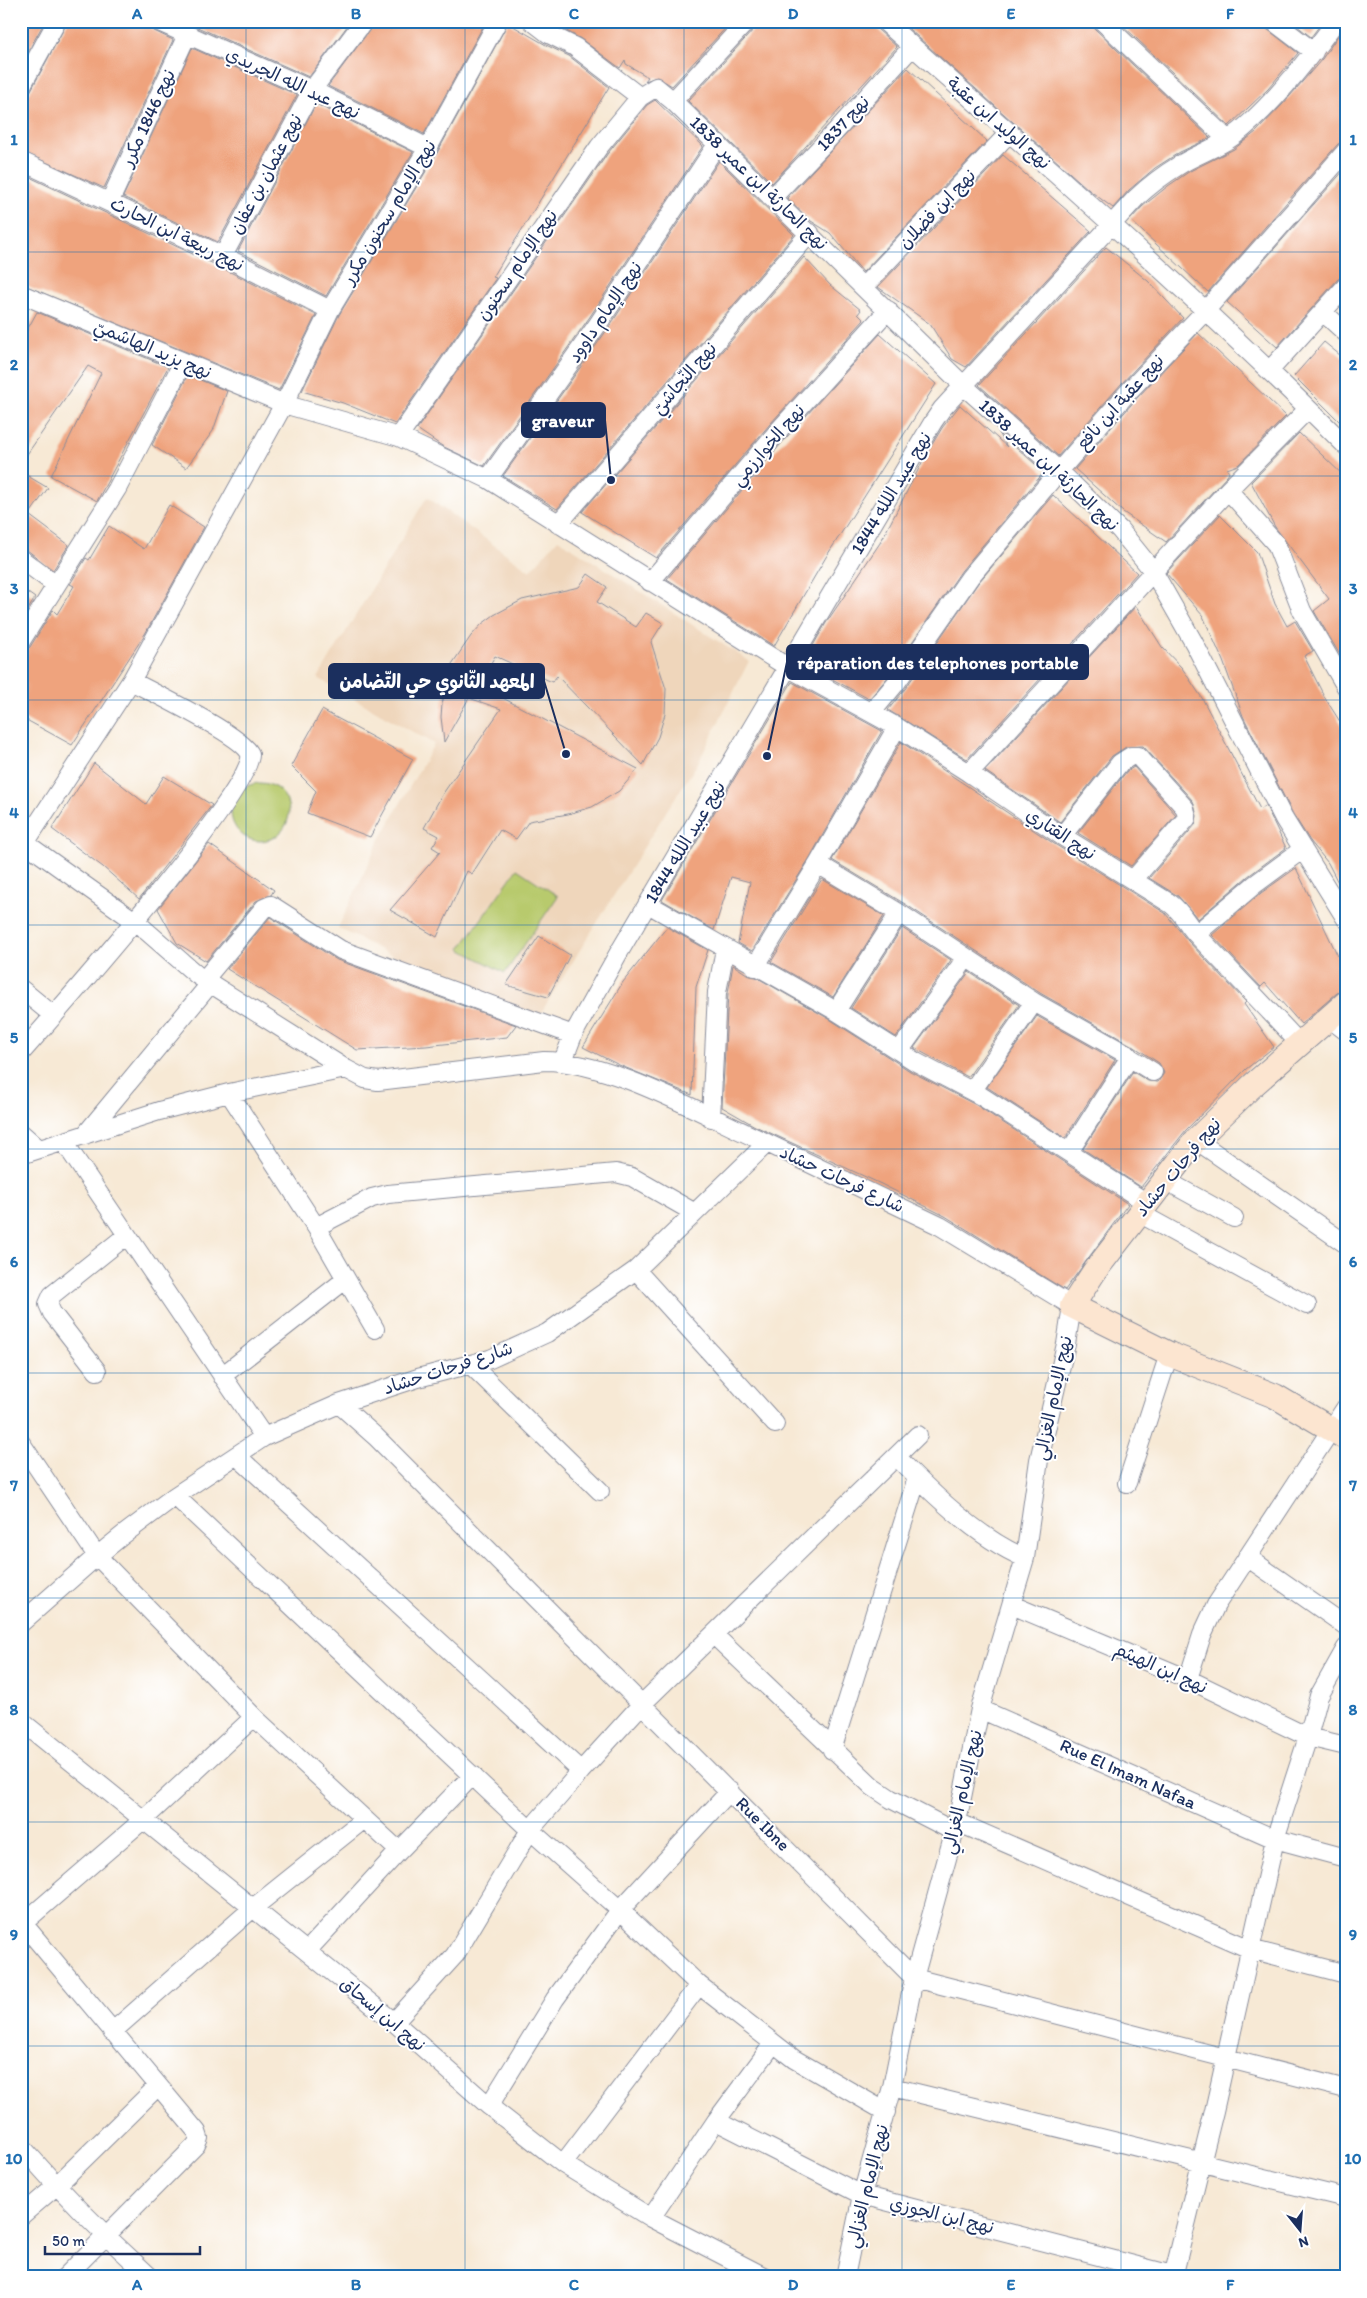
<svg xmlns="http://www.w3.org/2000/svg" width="1367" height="2298" viewBox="0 0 1367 2298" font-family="Itim,'Playpen Sans Arabic',sans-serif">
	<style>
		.built { fill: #efd6bb }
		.garden { fill: #b8ca6d; stroke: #6a7c66 }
		.building { fill: #efa37d }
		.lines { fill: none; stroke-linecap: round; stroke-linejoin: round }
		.street-casing { stroke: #898c9a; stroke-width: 20 }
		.secondary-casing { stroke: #898c9a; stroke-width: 26 }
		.street { stroke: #fff; stroke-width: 18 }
		.secondary { stroke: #fce5d0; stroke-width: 24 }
		.grid { fill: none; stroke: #1f6fb2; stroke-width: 1; stroke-opacity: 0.55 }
		.labels { text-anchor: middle; stroke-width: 4; stroke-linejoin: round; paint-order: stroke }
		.street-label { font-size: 18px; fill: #1b2f5e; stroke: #fff }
		.leader { fill: none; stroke: #1b2f5e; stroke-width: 2 }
		.callout-dot { fill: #1b2f5e; stroke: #fff; stroke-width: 2 }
		.callout { fill: #1b2f5e; stroke: #1b2f5e; stroke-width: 2 }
		.callout-label { font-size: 19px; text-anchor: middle; font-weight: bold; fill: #fff }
		.neatline { fill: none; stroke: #1f6fb2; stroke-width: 2 }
		.grid-label { font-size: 16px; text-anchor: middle; font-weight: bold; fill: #1f6fb2 }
	</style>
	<rect width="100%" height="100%" fill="#fff"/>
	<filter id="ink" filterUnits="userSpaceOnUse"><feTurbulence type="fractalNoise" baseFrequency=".02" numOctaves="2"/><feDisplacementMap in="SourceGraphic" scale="10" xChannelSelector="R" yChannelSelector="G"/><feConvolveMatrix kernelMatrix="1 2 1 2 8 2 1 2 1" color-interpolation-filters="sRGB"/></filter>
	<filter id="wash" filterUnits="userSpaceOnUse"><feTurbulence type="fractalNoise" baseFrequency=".0096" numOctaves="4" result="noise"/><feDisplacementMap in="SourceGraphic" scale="20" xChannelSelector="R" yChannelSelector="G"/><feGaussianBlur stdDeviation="1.12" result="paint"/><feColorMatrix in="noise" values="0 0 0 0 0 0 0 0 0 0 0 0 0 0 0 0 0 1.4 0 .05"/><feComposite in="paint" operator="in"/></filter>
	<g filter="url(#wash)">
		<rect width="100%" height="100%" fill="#f7e9d5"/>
		<!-- built -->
		<path class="built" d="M427,497L530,571L558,539L749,661L698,763L667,810L537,1019L446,983L338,928L379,841L434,744L318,678Z"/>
		<!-- garden -->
		<path class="garden" d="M231 812a29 29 0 1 1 58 0a29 29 0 1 1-58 0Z
			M517,869L558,896L505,973L460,949Z"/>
		<g id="blocks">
			<!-- building -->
			<path class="building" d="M21,21H45L21,64Z
				M68,21H146L152,30L173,40L104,188L21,151V98L30,92Z
				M184,21H351L309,77Z
				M374,21H486L424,134L328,86L372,27Z
				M571,21H732L672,86L657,77L645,81L648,77L626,64L625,60L620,68L581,39L563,29Z
				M757,21H874L877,29L897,47L772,183L688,101L755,28Z
				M900,21H1092L1095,29L1210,138L1180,152L1155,168L1129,190L1113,208L1089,190Z
				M1118,21H1263L1267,29L1298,53L1268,89L1229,126Z
				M1291,21H1323L1311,37Z
				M508,23L546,45L569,56L609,87L493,277L496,278L395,424L343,403L302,391L339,315L437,153Z
				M1346,24V141L1338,144L1208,292L1130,220L1143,206L1168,186L1190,171L1234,149L1256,132L1283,104L1322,59Z
				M192,48L297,95L218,242L123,197Z
				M908,68L987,141L863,272L830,233L811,221L787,198Z
				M655,100L703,146L589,318L484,466L442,446L417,429L608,153L647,105Z
				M316,104L413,152L326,296L238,251Z
				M1003,155L1091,231L966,367L952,359L930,324L878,287Z
				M719,161L794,235L557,509L503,476L607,330Z
				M1346,168V276L1338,279L1277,347L1227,302Z
				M21,173L218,266L316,315L279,390L21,284Z
				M1106,247L1148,281L1183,318L1122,383L1058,456L979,385Z
				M804,257L830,285L861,310L858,314L864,320L770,424L656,558L582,512Z
				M37,312L168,367L97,501L51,476L101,373L88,366L21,463V341Z
				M1198,333L1286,416L1238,465L1227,469L1229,473L1227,476L1166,542L1123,512L1075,469L1138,397Z
				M880,334L936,384L826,557L774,646L667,579L786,438Z
				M1324,342L1346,360V428L1294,376Z
				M188,375L227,391L213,431L186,468L152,445Z
				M960,405L1007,447L998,431L1044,472L962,570L888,677L869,699L803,663L826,623L880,543L927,453L942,428Z
				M1299,433L1346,478V665L1314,611L1329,599L1275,527L1251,482Z
				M21,472L48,488L29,515L69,545L53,570L27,550L21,549Z
				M1053,495L1137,573L967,759L888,710L905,689L978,583Z
				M169,505L204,527L145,634L72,745L21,717V652L30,647L53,610L57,614L74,586L70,584L86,558L89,560L109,526L144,549Z
				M1220,515L1257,552L1275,604L1287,626L1295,621L1313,651L1304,656L1325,698L1346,731V898L1328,863L1310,841L1293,814L1243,716L1223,661L1203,616L1166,573Z
				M588,574L607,587L597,602L636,627L646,613L663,623L651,642L666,689L665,714L658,737L643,765L557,676L552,682L495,656L478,685L638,769L619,791L592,807L568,814L529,821L516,839L500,830L472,874L467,871L437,937L390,910L440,852L432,847L439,836L424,828L442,795L501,709L469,698L444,742L441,717L442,704L452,664L471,636L482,624L494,615L522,600L579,587Z
				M21,588L35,598L21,621Z
				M1136,606L1162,647L1182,668L1202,698L1260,809L1266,806L1286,848L1247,877L1198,919L1178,896L1149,878L1195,825L1197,816L1193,801L1143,746L1126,747L1112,756L1060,822L985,771Z
				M792,682L882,731L809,859L752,951L738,943L750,882L731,877L714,930L662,900Z
				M322,710L413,759L370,837L307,813L316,791L291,766Z
				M901,742L1056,845L1165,913L1188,941L1246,1002L1244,1004L1274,1047L1246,1069L1186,1130L1141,1187L1083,1149L1133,1072L1148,1081L1158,1082L1164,1073L1159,1063L1133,1046L1040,993L905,904L832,860Z
				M94,763L146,804L164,776L212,805L139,899L103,867L52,829Z
				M1134,767L1176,815L1131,866L1078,833L1127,771Z
				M209,844L274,890L271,895L256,901L206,961L177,943L158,909Z
				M1296,868L1346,973V990L1337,993L1301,1024L1265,983L1261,987L1212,935L1261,893Z
				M822,879L884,916L833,997L771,962Z
				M270,917L337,960L516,1025L507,1037L426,1046L357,1050L227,969Z
				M667,927L708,950L696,987L692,1095L619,1065L583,1047L623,982Z
				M902,928L951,960L896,1037L851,1008Z
				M539,936L570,955L548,997L506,985Z
				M733,965L750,976L756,977L831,1020L910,1071L976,1105L1128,1204L1065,1290L945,1216L881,1184L755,1126L722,1107L728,993Z
				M969,972L1019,1005L968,1077L914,1048Z
				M1037,1016L1115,1060L1065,1138L987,1087Z"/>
		</g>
	</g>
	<g filter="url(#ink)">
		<use href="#blocks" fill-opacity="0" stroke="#898c9a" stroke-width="1"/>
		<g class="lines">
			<defs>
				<path id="street" d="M157,21L312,90L428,148
					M532,21L549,34L575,47L640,97L656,87L673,101L965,387L1059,471L1120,530L1153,571L1194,643L1284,819L1346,919
					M884,21C1040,160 1198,298 1346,446
					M1102,21L1228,140
					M1273,21L1314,52
					M21,87L57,21
					M673,101L747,21
					M21,161L223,256L330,310
					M772,198L835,132L912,47
					M110,201L187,35
					M223,256L312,90L364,21
					M864,286L1010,132
					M21,294L287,405L399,437L488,479L789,668L897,727L969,773L1062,836L1171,904C1183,913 1188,926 1198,936C1232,972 1266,1007 1299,1043
					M1323,312L1346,333
					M1270,370L1346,286
					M399,437L599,147L640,97
					M488,479L598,324L718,143
					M1228,490L1276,544L1302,611L1346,687
					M558,524L810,233
					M21,559L56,585
					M650,582L778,431L888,310
					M21,641L117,489L183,362
					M872,712L896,683L970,577L1059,471L1130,390L1206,310L1300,204L1346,151
					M969,773L1228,490L1308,409
					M1062,836L1120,763L1131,756H1138L1185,808L1187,818L1133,880
					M21,840L136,922L197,975L346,1069
					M25,843L131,681
					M818,864L899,913L1034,1002L1128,1055V1060L1069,1152
					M648,904L836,1011L916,1062L981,1096L1147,1203
					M1196,934L1254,885L1303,849
					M755,967L818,864L897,727
					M204,980L264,908L271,905L341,950L573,1035
					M21,989L54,1016
					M836,1011L899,913
					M1329,1018L1346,1031
					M900,1050L966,958
					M21,1053C51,1019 260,783 250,754C243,736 152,692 131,681L284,404L330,310L428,148L498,21
					M1129,1057L1153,1072
					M563,1061L573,1035L618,954L933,422L942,409L1136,198C1149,186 1163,175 1178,166C1196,154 1218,148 1235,135C1270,108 1310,57 1336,21
					M972,1091L1034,1002
					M229,1093L316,1227L375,1329
					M711,1118L717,992L725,949
					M21,1133L39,1149
					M85,1135L210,984
					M1196,1140L1346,1244
					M64,1142L264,1437
					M21,1155L159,1111L229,1093L346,1069L365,1079L378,1081L544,1061C612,1061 703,1115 767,1143
					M1165,1180L1234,1218
					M1139,1213L1307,1305
					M316,1227L372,1198L388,1194L616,1173L632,1177L695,1213
					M636,1270L775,1424
					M470,1364L600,1491
					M97,1371L52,1313L48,1304L52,1295L127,1235
					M222,1376L345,1280
					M339,1404L376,1437L914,1978L1346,2089
					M21,1443L97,1556L254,1717L399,1851
					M237,1456L581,1771
					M897,1457C931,1493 979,1539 1025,1558
					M1127,1483L1169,1354
					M175,1496L530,1830L620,1910L699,1985L794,2059L886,2112
					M1247,1557L1346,1626
					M1012,1605L1188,1679L1308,1737L1346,1746
					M21,1623L97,1556L123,1535L175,1496L264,1437L339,1404L418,1378L490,1359L547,1333L636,1270L767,1143L940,1226L1072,1306L1066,1344L1039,1460L1025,1558L980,1709L957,1822L914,1978L892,2087L862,2195L845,2277
					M714,1635L873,1787L891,1799L955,1832
					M1188,1679L1202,1635L1216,1605L1346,1407
					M980,1709L1275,1839L1346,1858
					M21,1721L394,2022L489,2106L563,2164L651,2218L765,2277
					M832,1750L917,1478
					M957,1822L1250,1949L1346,1974
					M21,1921L197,2132L199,2138L196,2145L65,2277
					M21,1925L144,1819L254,1717
					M307,1951L399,1851L473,1775
					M394,2022L455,1955L530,1830L581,1771L641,1705L918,1435
					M112,2032L253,1908L363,1820
					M892,2087L1346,2198
					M489,2106L555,1999L620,1910L730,1791
					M716,2121L862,2195L1180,2277
					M21,2146C62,2193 105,2236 150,2277
					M563,2164L699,1985
					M21,2216L56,2186L158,2086
					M651,2218L716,2121L773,2044
					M1173,2277L1214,2111L1275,1839L1308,1737L1319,1696L1346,1648"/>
				<path id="secondary" d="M1346,1003L1253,1085L1196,1140L1094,1272L1072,1306L1169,1354L1275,1396L1346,1438"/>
			</defs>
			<!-- street casing -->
			<use href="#street" class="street-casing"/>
			<!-- secondary casing -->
			<use href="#secondary" class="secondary-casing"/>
			<!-- street -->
			<use href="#street" class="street"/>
			<!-- secondary -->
			<use href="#secondary" class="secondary"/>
		</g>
	</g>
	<!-- grid -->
	<path class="grid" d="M246,21V2277M465,21V2277M684,21V2277M902,21V2277M1121,21V2277M21,252H1346M21,476H1346M21,700H1346M21,925H1346M21,1149H1346M21,1373H1346M21,1598H1346M21,1822H1346M21,2046H1346"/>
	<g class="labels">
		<!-- street labels -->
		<g class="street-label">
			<text transform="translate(293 83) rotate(25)" y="6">نهج عبد الله الجريدي</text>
			<text transform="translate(148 118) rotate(-65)" y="6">نهج 1846 مكرر</text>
			<text transform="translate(843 123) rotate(-47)" y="6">نهج 1837</text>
			<text transform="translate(999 123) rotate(41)" y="6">نهج الوليد ابن عقبة</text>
			<text transform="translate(266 174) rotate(-62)" y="6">نهج عثمان بن عفان</text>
			<text transform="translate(759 183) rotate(44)" y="6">نهج الحارثة ابن عمير 1838</text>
			<text transform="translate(937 209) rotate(-46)" y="6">نهج ابن فضلان</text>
			<text transform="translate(389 212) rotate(-59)" y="6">نهج الإمام سحنون مكرر</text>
			<text transform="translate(177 234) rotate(26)" y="6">نهج ربيعة ابن الحارث</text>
			<text transform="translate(517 265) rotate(-56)" y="6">نهج الإمام سحنون</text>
			<text transform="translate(605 312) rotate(-56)" y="6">نهج الإمام داوود</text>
			<text transform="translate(153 349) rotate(23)" y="6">نهج يزيد الهاشميّ</text>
			<text transform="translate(684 378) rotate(-49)" y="6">نهج النّجاشيّ</text>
			<text transform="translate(1120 402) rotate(-48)" y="6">نهج عقبة ابن نافع</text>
			<text transform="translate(768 445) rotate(-49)" y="6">نهج الخوارزمي</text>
			<text transform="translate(1049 465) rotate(43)" y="6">نهج الحارثة ابن عمير 1838</text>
			<text transform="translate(891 493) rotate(-59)" y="6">نهج عبيد اللله 1844</text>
			<text transform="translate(1061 834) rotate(33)" y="6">نهج القتاري</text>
			<text transform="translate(685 842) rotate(-59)" y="6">نهج عبيد اللله 1844</text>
			<text transform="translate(1178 1167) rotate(-50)" y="6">نهج فرحات حشاد</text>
			<text transform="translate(842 1179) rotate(25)" y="6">شارع فرحات حشاد</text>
			<text transform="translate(448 1368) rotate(-18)" y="6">شارع فرحات حشاد</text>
			<text transform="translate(1053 1398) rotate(-78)" y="6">نهج الإمام الغزالي</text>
			<text transform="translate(1161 1668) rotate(24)" y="6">نهج ابن الهيثم</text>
			<text transform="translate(1128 1774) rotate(24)" y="6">Rue El Imam Nafaa</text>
			<text transform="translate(962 1792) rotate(-77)" y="6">نهج الإمام الغزالي</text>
			<text transform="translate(763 1824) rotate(45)" y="6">Rue Ibne</text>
			<text transform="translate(383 2014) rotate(40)" y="6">نهج ابن إسحاق</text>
			<text transform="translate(867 2186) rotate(-76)" y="6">نهج الإمام الغزالي</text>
			<text transform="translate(942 2215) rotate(14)" y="6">نهج ابن الجوزي</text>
		</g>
	</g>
	<!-- callouts -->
	<path class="leader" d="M611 480L605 420M767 756L787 662M566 754L544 681"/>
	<g class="callout-dot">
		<circle cx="611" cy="480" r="5"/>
		<circle cx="767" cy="756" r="5"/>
		<circle cx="566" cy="754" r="5"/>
	</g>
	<g class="callout">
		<rect x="522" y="403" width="83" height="34" rx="5"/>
		<rect x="787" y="645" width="301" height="34" rx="5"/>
		<rect x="329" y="664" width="215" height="34" rx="5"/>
	</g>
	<g class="callout-label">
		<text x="563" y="427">graveur</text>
		<text x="938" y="669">réparation des telephones portable</text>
		<text x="437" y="688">المعهد الثّانوي حي التّضامن</text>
	</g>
	<!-- margin -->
	<rect width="1367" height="2298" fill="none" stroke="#fff" stroke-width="55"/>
	<!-- north arrow -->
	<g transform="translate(1300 2230) rotate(163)" stroke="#ffffff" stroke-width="4" paint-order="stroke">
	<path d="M0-4L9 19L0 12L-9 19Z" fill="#1b2f5e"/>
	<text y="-8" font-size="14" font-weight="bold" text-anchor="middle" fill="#1b2f5e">N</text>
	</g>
	<!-- scale -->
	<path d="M45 2246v8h155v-8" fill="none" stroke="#1b2f5e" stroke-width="2.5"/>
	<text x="52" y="2246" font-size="15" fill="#1b2f5e" stroke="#ffffff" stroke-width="4" paint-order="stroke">50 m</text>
	<rect x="28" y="28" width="1312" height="2242" class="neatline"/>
	<g class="grid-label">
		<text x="137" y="19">A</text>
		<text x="356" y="19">B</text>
		<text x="574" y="19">C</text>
		<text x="793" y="19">D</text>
		<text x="1011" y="19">E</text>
		<text x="1230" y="19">F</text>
		<text x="14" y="145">1</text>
		<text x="1353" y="145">1</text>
		<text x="14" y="370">2</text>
		<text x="1353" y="370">2</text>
		<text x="14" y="594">3</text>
		<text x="1353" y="594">3</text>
		<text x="14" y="818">4</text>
		<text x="1353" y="818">4</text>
		<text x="14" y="1043">5</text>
		<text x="1353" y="1043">5</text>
		<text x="14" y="1267">6</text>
		<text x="1353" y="1267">6</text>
		<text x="14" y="1491">7</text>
		<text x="1353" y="1491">7</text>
		<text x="14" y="1715">8</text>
		<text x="1353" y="1715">8</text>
		<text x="14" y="1940">9</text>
		<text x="1353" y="1940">9</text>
		<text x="14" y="2164">10</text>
		<text x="1353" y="2164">10</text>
		<text x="137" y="2290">A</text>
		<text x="356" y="2290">B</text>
		<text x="574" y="2290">C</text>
		<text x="793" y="2290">D</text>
		<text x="1011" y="2290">E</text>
		<text x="1230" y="2290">F</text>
	</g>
</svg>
